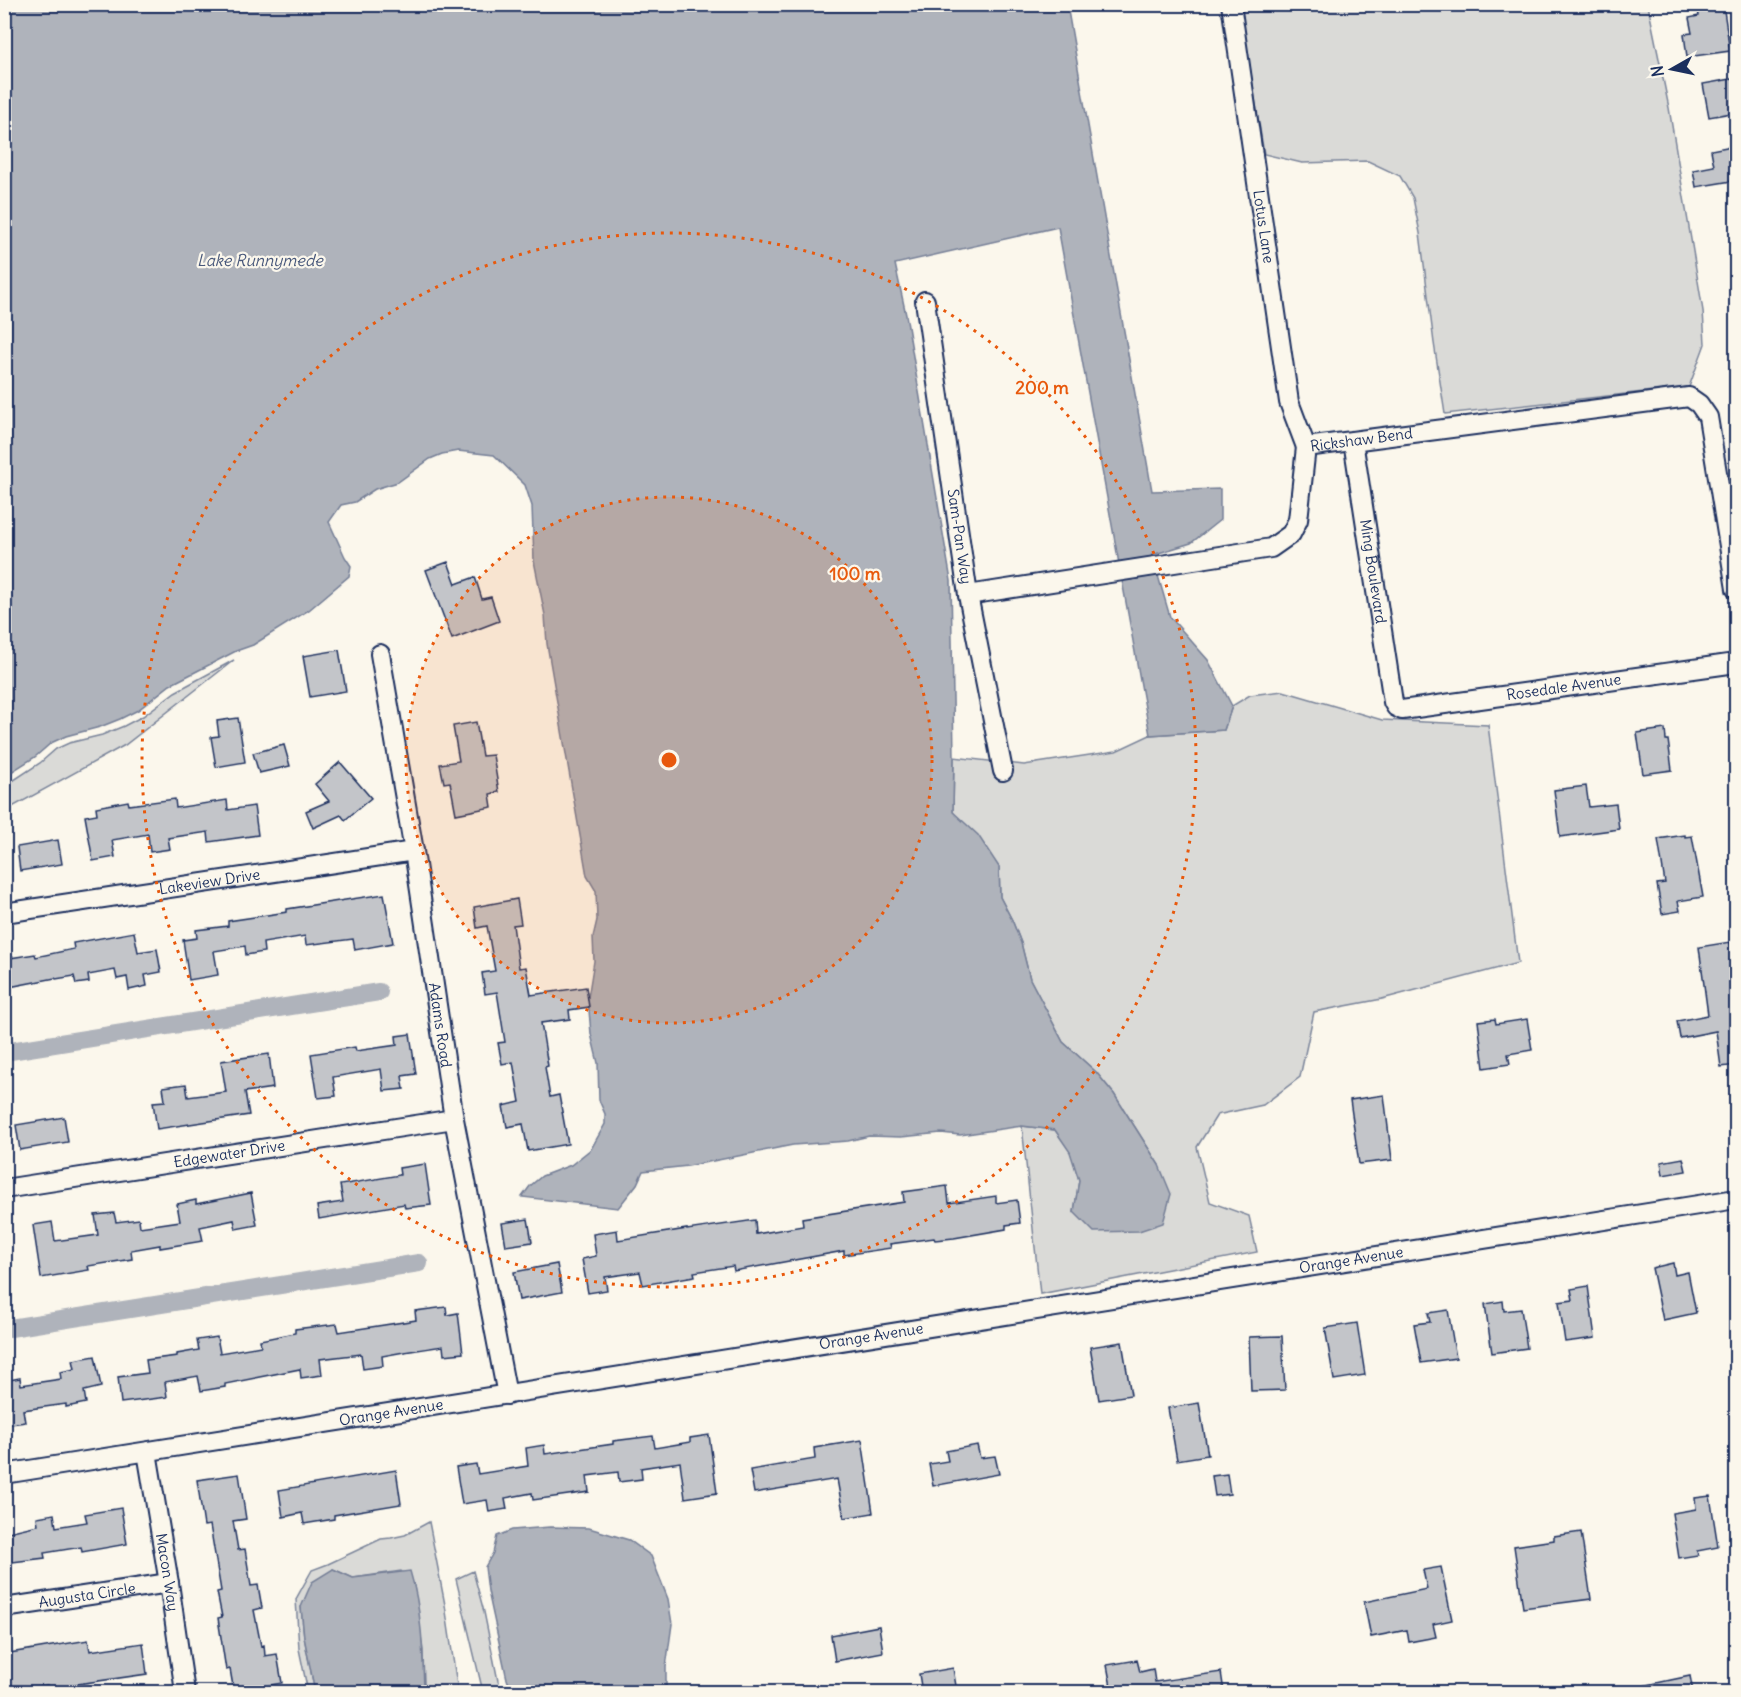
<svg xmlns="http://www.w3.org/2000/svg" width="1741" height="1697" viewBox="0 0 1741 1697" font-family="Delius,sans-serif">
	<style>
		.green { fill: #dadad7; stroke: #7a849a; stroke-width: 1.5 }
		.water { fill: #afb3bb; stroke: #747e96; stroke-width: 1.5 }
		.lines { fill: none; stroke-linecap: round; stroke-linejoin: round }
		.canal { stroke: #afb3bb; stroke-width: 18 }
		.building { fill: #c3c5c9; stroke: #1b2f5e; stroke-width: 1.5 }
		.minor-casing { stroke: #1b2f5e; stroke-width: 22 }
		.minor { stroke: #fbf7ec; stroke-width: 18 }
		.ring { fill: none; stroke: #e8590c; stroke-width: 3; stroke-dasharray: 3 6 }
		.labels { text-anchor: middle; stroke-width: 4.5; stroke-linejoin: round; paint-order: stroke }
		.street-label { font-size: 15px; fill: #1b2f5e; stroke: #fbf7ec }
		.water-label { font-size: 16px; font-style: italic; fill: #47577a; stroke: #fbf7ec }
		.centre { fill: #e8590c; stroke: #fbf7ec; stroke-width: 3 }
		.ring-label { font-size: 18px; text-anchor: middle; font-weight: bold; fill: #e8590c; stroke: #fbf7ec; stroke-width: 4.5; stroke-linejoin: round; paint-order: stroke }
	</style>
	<rect width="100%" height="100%" fill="#fbf7ec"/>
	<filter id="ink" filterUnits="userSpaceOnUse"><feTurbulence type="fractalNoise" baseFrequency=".0167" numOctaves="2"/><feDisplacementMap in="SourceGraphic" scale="12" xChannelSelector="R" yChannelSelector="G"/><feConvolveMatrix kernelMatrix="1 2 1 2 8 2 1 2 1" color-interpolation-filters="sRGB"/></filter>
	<g filter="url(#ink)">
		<!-- green -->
		<path class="green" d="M1240,5H1648L1669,108L1703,311L1705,344L1689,387L1445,414L1434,343L1420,233L1413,198L1400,176L1368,161L1302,163L1264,154Z
			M234,660L125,745L5,811V786L40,763L56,749L69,743L102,735L124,726L143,716L175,692Z
			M1283,691L1382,720L1488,725L1518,963L1382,999L1314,1012L1300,1077L1263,1105L1217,1115L1197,1147L1210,1202L1249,1216L1257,1252L1040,1294L1022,1126L1055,1130L1071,1152L1079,1180L1074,1212L1159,1165L1114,1094L1096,1072L1063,1042L1030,979L1021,943L1012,920L1000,897L999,867L953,812L954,757L1024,765L1116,751L1150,735L1224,730L1232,706L1250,695Z
			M429,1522L445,1605L458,1692H424L423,1650L414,1586L401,1571L353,1578L333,1569L301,1607L304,1637L315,1692H308L299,1649L296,1599L312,1570L328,1564L381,1539L391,1538L405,1535Z
			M473,1571L484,1612L498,1681L502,1692H483L456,1579Z"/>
		<!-- water -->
		<path class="water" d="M5,5H1067L1152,491L1220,489V520L1191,543L1152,555L1170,617L1208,660L1232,706L1224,730L1150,735L1058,227L895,264L906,315L951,581L954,757L953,812L978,835L999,867L1000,897L1012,920L1021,943L1030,979L1063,1042L1096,1072L1114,1094L1159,1165L1171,1194L1163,1223L1139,1231L1094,1232L1074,1212L1079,1180L1070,1152L1055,1130L1022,1126L960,1135L941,1133L901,1137L869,1136L848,1141L793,1145L688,1166L643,1171L637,1184L618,1208L522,1197L530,1186L542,1176L571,1165L591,1149L605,1124V1114L599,1100L598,1063L591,1034L588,998L594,961L593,937L597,920L596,891L587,876L547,644L545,615L534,561L532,506L525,485L494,455L458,451L442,454L430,459L398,482L375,489L355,502L341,505L329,522L345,557L351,566L349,576L309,610L253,645L236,651L170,685L138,710L120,719L100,727L66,736L51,743L35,757L5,776Z
			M550,1527L589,1528L629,1540L651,1556L668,1599L672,1624L666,1667V1692H512L507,1679L488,1591L485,1567L493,1553L497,1536L512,1530Z
			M333,1569L353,1578L410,1571C422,1610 423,1652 424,1692H315L304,1637L301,1607L312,1582Z"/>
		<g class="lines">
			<!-- canal -->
			<path class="canal" d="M4,1052L379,992
				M4,1329L419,1263"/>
		</g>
		<!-- building -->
		<path class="building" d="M1697,4H1723L1730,51L1687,57L1684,34L1692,33L1689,18L1699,16Z
			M1737,78V112L1709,117L1703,84Z
			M1737,145V180L1696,187L1693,170L1714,166L1711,150Z
			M448,562L456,584L475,577L482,599L491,597L499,621L452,639L426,570Z
			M339,650L346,691L310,697L303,656Z
			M238,718L245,762L216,767L211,737L219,736L217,721Z
			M476,722L482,756L493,755L499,792L490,794L492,807L456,814L450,782L444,783L440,764L459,761L453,726Z
			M1665,729L1666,740H1668L1672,770L1643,774L1637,733Z
			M284,745L290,766L259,773L253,753Z
			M340,762L371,798L345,820L341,815L313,828L306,811L329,801L315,784Z
			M1586,786L1589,807L1616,804L1619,829L1560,837L1554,790Z
			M175,799L176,808L227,800L228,810L254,806L258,835L209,842L208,832L168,838L170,849L150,852L148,834L112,840L115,857L93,861L85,816L97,814L96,807L128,801L129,805Z
			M1685,835V837L1692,836L1703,897L1678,901L1680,911L1662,914L1657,884L1665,883L1658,839Z
			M58,840L62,864L20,871L17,847Z
			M384,894L393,943L355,950L353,939L306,945L305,936L263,943L264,952L246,955L245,946L214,951L218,975L189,980L183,940L197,938L196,930L228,926V921L287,912V909Z
			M517,899L521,924L513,925L519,968L526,967L531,995L586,987L589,1007L569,1010L570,1019L541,1023L548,1066L545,1067L550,1097L559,1095L568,1144L528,1151L523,1124L507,1127L503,1106L520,1102L513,1062L502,1064L498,1043L505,1042L497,992L485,994L482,973L495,971L487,926L477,928L474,907Z
			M134,932L138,952L157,949L161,972L145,975L147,986L129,990L127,977L117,979L115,970L88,975L89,982L76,984L74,976L56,979L55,978L4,988V959L35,954L36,957L74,949L73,943Z
			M1730,942L1733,961H1737V1065L1721,1067L1716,1031L1680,1038L1677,1021L1708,1015L1699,947Z
			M1495,1019L1496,1024L1527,1019L1532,1050L1508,1054L1510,1064L1484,1068L1478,1021Z
			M410,1034L416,1074L402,1076L404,1089L384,1091L381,1069L333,1077L336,1096L318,1098L311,1054L355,1047L356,1051L397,1045L396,1036Z
			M269,1054L273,1088L245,1092L249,1115L157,1129L153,1102L165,1101L163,1087L186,1084L188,1097L226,1092L221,1061Z
			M1384,1095L1392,1160L1359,1164L1350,1100Z
			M64,1117L68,1142L20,1150L16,1125Z
			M1683,1158L1686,1171L1663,1175L1661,1162Z
			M425,1164L431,1205L405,1208L404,1204L319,1219L317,1206L343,1202L340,1185L400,1175L399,1168Z
			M947,1186L949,1203L996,1196V1203L1017,1200L1020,1223L1006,1225V1229L954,1238L935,1240L934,1238L890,1244L891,1248L844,1255V1251L734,1271L733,1266L694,1272L695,1276L643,1285L640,1272L605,1277L607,1290L588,1293L582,1259L596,1256L593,1234L617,1230L618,1240L687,1229V1230L755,1220L756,1234L803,1226L802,1218L904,1202L903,1192Z
			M251,1193L257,1225L236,1229L234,1220L200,1227L203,1241L160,1248V1245L131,1250L132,1259L88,1266L89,1270L41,1278L33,1225L52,1222L55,1241L98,1235L95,1215L114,1213L116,1222L139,1219L140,1227L180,1221L177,1204L196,1200V1204Z
			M528,1219L532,1242L506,1246L502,1223Z
			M1673,1263L1675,1275L1688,1272L1696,1313L1663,1320L1652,1268Z
			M557,1264L562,1292L519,1300L514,1272Z
			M1588,1286L1595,1338L1565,1342L1559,1302L1573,1300L1571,1289Z
			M1503,1301L1504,1311L1521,1309L1527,1348L1492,1353L1485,1304Z
			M446,1307L447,1315L458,1313L463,1353L444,1355L443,1346L404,1352L382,1356L383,1366L363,1369L361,1354L320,1359L322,1375L301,1378L300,1369L225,1384V1387L201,1391L198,1376L165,1382L167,1397L121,1403L118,1377L148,1373L146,1360L177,1356V1354L199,1350L197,1340L217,1337L220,1353L261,1346L260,1340L295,1333V1329L337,1324L339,1332L416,1320L415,1311Z
			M1448,1310L1456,1358L1421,1363L1414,1324L1430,1322L1428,1313Z
			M1357,1323L1365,1375L1334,1380L1325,1328Z
			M1282,1336L1285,1390L1251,1391L1249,1337Z
			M1122,1342L1131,1395L1099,1400L1090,1347Z
			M95,1356L101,1387L84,1391L86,1403L66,1407V1404L23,1410L25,1422L4,1425V1381L20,1378L21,1385L61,1379L60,1372L75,1369L73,1360Z
			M1199,1403L1208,1455L1177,1460L1168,1408Z
			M709,1435L717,1493L685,1498L680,1462L641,1468L642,1479L619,1482L618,1472L587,1476L589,1492L533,1500L532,1493L505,1498L507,1509L489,1512L487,1500L462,1504L456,1467L476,1464L478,1474L528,1466L526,1448L544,1445L545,1454L613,1444V1441L653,1436L655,1448L690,1442V1438Z
			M862,1440L873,1513L844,1518L837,1479L754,1493L750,1470L815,1459L814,1448Z
			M977,1445L980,1458L995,1456L999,1474L933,1486L929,1464L948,1461L946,1451Z
			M396,1470L401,1504L334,1515V1519L304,1524L302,1513L283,1517L279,1490Z
			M239,1474L246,1519L233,1521L238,1550L245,1549L251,1586L258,1585L262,1608L254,1610L261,1646L264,1645L265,1656L277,1654L282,1683L234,1692L230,1669L226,1670L218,1618L222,1617L217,1592L221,1591L210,1525L204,1526L197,1480Z
			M1227,1474L1230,1494L1215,1496L1212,1476Z
			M1710,1496L1718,1547L1697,1551L1698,1555L1679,1558L1672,1513L1696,1509L1695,1498Z
			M121,1508L127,1544L82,1552L81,1547L44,1553L45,1558L4,1563V1533L38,1525L37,1517L54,1514L56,1527L87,1522L85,1514Z
			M1581,1532L1591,1599L1523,1608L1514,1546L1554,1540V1536Z
			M1441,1567L1452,1620L1433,1624L1436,1637L1409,1642L1407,1630L1371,1637L1364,1602L1427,1589L1423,1570Z
			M879,1626L883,1652L835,1661L831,1635Z
			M88,1640L90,1651L143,1643L147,1674L78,1684V1685L48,1690L47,1685L4,1692V1654Z
			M1137,1660L1140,1672L1153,1669L1155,1682L1221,1672L1224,1692H1112L1107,1665Z
			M953,1668L957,1692H922L919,1674Z
			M1690,1676L1693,1692H1643L1642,1686Z"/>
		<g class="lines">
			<defs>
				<g id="minor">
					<path id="s1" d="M1231,4L1289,402L1306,447"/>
					<path id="s2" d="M925,301L968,595L1003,771"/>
					<path id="s3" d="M1353,441L1393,702L1396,707L1402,710L1736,663"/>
					<path id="s4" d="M968,595L1271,548L1291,534L1298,520L1306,447L1689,397L1699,404L1708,417L1736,589"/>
					<path id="s5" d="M380,654L414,851L454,1119L507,1395"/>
					<path id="s6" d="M4,913L414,851"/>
					<path id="s7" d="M4,1189L454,1119"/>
					<path id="s8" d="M147,1452L169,1583L185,1692"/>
					<path id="s9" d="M4,1474L1736,1199"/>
					<path id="s10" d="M4,1608L169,1583"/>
				</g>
			</defs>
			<!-- minor casing -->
			<use href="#minor" class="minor-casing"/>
			<!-- minor -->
			<use href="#minor" class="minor"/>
		</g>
	</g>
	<!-- distance rings -->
	<circle cx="669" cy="760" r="263" fill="#e8590c" fill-opacity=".12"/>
	<g class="ring">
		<circle cx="669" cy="760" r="263"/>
		<circle cx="669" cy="760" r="527"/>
	</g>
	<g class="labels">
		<!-- street labels -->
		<g class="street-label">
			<text dy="5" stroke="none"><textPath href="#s1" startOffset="225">Lotus Lane</textPath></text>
			<text dy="5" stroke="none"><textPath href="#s4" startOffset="476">Rickshaw Bend</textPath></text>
			<text dy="5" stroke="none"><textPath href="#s2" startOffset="238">Sam-Pan Way</textPath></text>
			<text dy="5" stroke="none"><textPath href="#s3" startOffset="132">Ming Boulevard</textPath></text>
			<text dy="5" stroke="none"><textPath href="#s3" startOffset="440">Rosedale Avenue</textPath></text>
			<text dy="5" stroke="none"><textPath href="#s6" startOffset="208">Lakeview Drive</textPath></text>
			<text dy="5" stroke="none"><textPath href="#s5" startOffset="376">Adams Road</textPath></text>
			<text dy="5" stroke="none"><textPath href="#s7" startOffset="228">Edgewater Drive</textPath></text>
			<text dy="5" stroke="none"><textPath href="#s9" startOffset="1364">Orange Avenue</textPath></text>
			<text dy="5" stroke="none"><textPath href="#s9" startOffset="878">Orange Avenue</textPath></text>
			<text dy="5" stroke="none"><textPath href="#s9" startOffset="392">Orange Avenue</textPath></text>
			<text dy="5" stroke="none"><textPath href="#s8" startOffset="122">Macon Way</textPath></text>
			<text dy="5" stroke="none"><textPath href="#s10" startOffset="84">Augusta Circle</textPath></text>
		</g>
		<!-- water labels -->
		<g class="water-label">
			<text x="260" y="266">Lake Runnymede</text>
		</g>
	</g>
	<circle cx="669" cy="760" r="9" class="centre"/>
	<g class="ring-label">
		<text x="1042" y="394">200 m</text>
		<text x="855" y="580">100 m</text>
	</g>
	<!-- margin -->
	<rect width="1741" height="1697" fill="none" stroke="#fbf7ec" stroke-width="24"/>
	<rect x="12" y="12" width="1717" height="1673" fill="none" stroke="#1b2f5e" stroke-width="2" filter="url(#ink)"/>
	<!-- north arrow -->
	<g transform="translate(1672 69) rotate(261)" stroke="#fbf7ec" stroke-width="4.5" paint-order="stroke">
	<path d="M0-4.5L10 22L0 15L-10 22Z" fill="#1b2f5e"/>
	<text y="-9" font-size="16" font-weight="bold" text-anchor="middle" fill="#1b2f5e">N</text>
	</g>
</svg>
